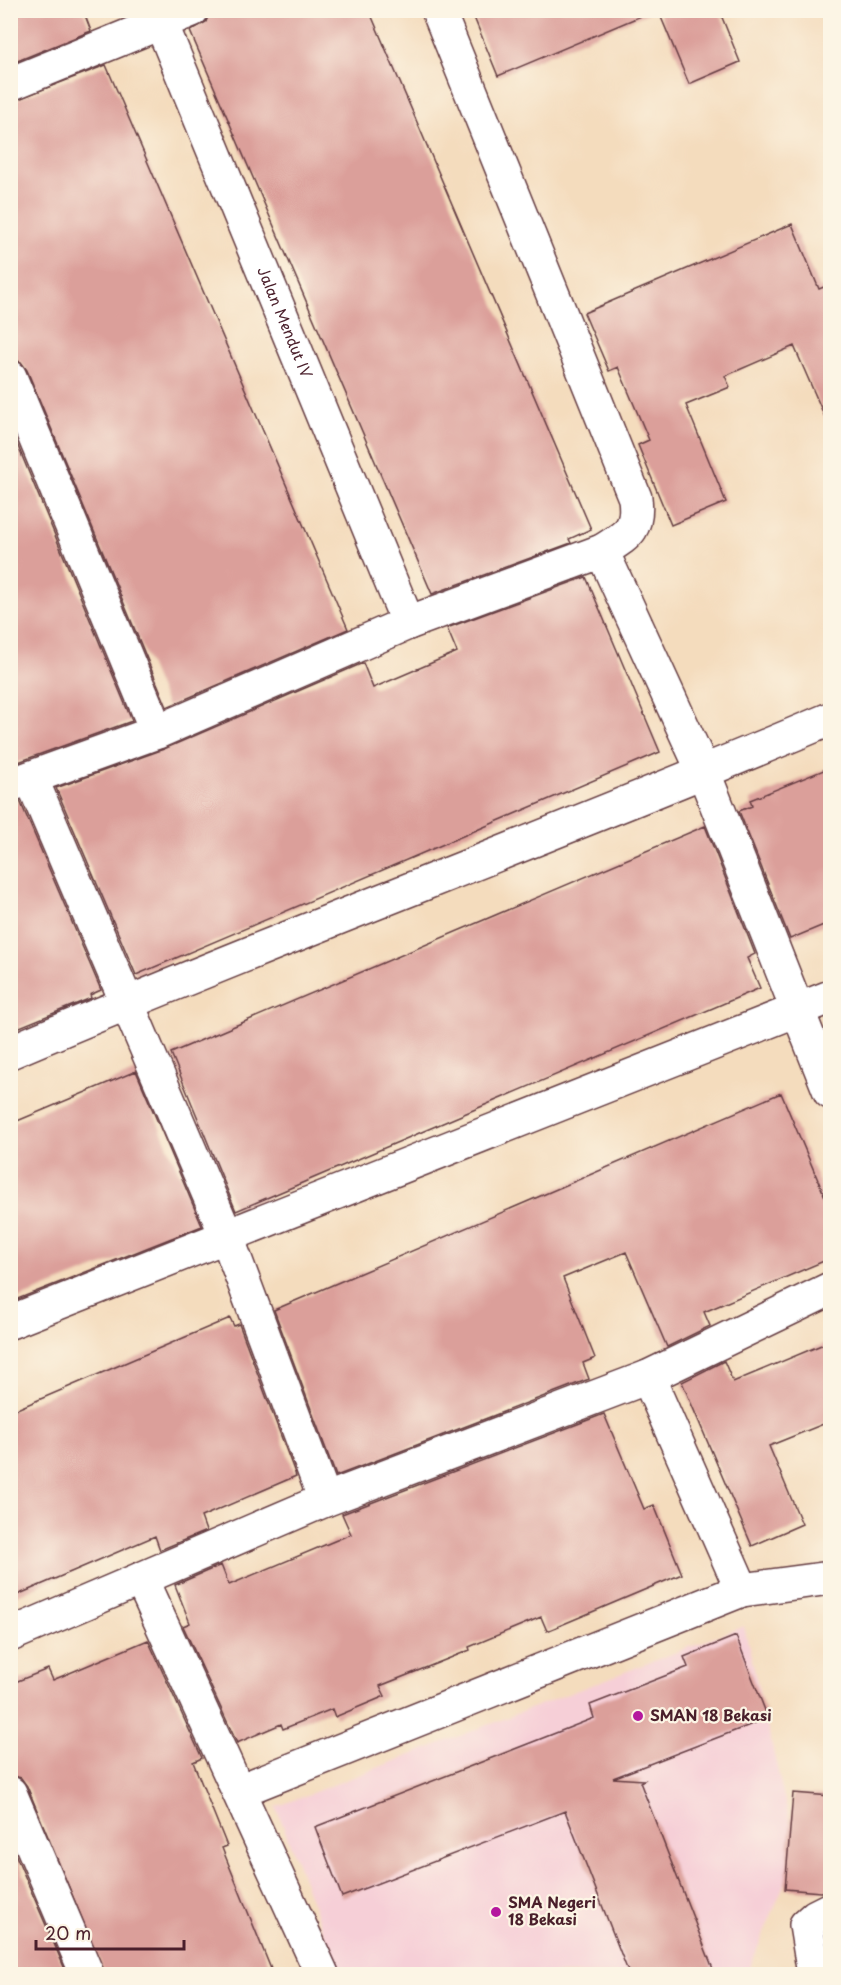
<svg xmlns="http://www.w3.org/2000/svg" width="841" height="1985" viewBox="0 0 841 1985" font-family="'Playpen Sans',sans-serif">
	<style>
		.built { fill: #f6cfd7 }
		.building { fill: #db9f9a }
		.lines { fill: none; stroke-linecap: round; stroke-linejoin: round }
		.minor-casing { stroke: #643b41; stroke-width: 36 }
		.minor { stroke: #fff; stroke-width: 33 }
		.poi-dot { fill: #b5179e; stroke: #fcf5e5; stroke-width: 2 }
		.labels { text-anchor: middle; stroke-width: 4.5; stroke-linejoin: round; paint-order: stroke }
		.street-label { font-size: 15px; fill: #4a1f2b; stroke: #fcf5e5 }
		.poi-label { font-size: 15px; font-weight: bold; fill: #4a1f2b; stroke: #fcf5e5; text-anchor: start }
	</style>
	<rect width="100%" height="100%" fill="#fcf5e5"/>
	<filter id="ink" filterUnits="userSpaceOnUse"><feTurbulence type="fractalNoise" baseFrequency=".0167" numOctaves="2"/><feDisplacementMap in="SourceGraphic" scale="12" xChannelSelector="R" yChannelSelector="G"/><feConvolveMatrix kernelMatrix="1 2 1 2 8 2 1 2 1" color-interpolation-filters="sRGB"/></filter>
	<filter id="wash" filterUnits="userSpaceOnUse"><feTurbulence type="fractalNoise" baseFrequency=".008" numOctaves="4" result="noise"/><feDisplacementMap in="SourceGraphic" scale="24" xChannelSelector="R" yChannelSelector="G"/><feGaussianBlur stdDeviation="1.35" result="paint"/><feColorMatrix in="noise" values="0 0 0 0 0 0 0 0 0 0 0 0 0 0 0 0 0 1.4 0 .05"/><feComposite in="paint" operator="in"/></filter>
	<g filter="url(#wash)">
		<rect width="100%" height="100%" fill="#f4dcbd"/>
		<!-- built -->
		<path class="built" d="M744,1626L797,1853L747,1974H339L276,1807Z"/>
		<g id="blocks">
			<!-- building -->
			<path class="building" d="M10,10H83L91,31L10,64Z
				M210,10H369L591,529L569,539L571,543L432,594L190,31L206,22Z
				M471,10H653V11L498,76Z
				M658,10H719L740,62L689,84Z
				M106,65L348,629L167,707L27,370L21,362L10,359V102Z
				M792,224L819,289L831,284V431L794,346L725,376L730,387L686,405L726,502L671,525L638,445L649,440L618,367L609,371L584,313Z
				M10,427L132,721L10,765Z
				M586,577L660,752L136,975L56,788L164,749L363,663L373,688L457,652L447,628Z
				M831,767V922L790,939L739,811L752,806L750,800Z
				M20,801L101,990L90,995L91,998L10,1031V803Z
				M705,826L755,954L747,958L760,988L236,1211L171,1053Z
				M136,1071L202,1226L10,1302V1124Z
				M781,1093L831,1211V1258L704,1312L710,1326L667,1347L626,1252L563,1278L595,1358L583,1363L589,1379L336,1476L274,1310Z
				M230,1318L234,1326L239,1324L296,1476L201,1517L206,1531L160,1550L155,1536L10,1598V1412Z
				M831,1341V1421L769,1446L802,1524L752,1546L682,1382L724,1361L733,1382Z
				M604,1414L644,1509L654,1505L682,1574L547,1631L541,1617L469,1647L470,1650L380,1686L385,1696L335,1717L332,1709L283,1729L281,1724L237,1743L183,1626L190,1623L175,1585L221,1565L229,1585L351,1534L342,1514Z
				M736,1636L768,1718L613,1778L644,1780L640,1782L715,1974H629L565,1811L342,1897L315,1827L594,1718L590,1705L688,1667L684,1657Z
				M148,1640L202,1758L193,1762L227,1846L222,1848L273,1974H105L27,1786L21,1778L10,1775V1684L48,1669L53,1680Z
				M793,1793L831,1796V1890L821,1892L785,1889Z
				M10,1842L67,1974H10Z"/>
		</g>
	</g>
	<g filter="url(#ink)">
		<use href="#blocks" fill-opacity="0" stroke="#643b41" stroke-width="1.5"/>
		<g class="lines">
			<defs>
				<g id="minor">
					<path id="s1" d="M161,23L408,623"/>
					<path d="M10,84L192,10"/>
					<path d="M10,377L157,732"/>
					<path d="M602,551L704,773L830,1092"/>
					<path d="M31,778L227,1237L325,1500"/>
					<path d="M10,785L157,732L408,623L602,551C627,535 639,531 635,498L438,10"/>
					<path d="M10,1052C282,936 559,834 830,719"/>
					<path d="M10,1322L830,997"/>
					<path d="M648,1377L742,1590"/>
					<path d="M141,1579L322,1974"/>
					<path d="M10,1635L325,1500L648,1377L830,1289"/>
					<path d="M239,1791L742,1590L830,1578"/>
					<path d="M10,1793L87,1974"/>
					<path d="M814,1974L806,1925L816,1916L830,1909"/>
				</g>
			</defs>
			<!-- minor casing -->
			<use href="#minor" class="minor-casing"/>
			<!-- minor -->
			<use href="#minor" class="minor"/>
		</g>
	</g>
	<!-- markers -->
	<g class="poi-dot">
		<circle cx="638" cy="1716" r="6"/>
		<circle cx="496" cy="1912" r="6"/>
	</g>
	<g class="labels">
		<!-- street labels -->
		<g class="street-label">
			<text dy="5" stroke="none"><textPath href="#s1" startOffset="324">Jalan Mendut IV</textPath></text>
		</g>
		<!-- poi labels -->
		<g class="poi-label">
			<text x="650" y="1721">SMAN 18 Bekasi</text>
			<text x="508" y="1908">SMA Negeri<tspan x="508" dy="17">18 Bekasi</tspan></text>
		</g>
	</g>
	<!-- margin -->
	<rect width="841" height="1985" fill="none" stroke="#fcf5e5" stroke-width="36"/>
	<!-- scale -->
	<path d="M36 1940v9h148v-9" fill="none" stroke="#4a1f2b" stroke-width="3"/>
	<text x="45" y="1940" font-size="18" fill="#4a1f2b" stroke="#fcf5e5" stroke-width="4.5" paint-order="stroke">20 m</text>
</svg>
